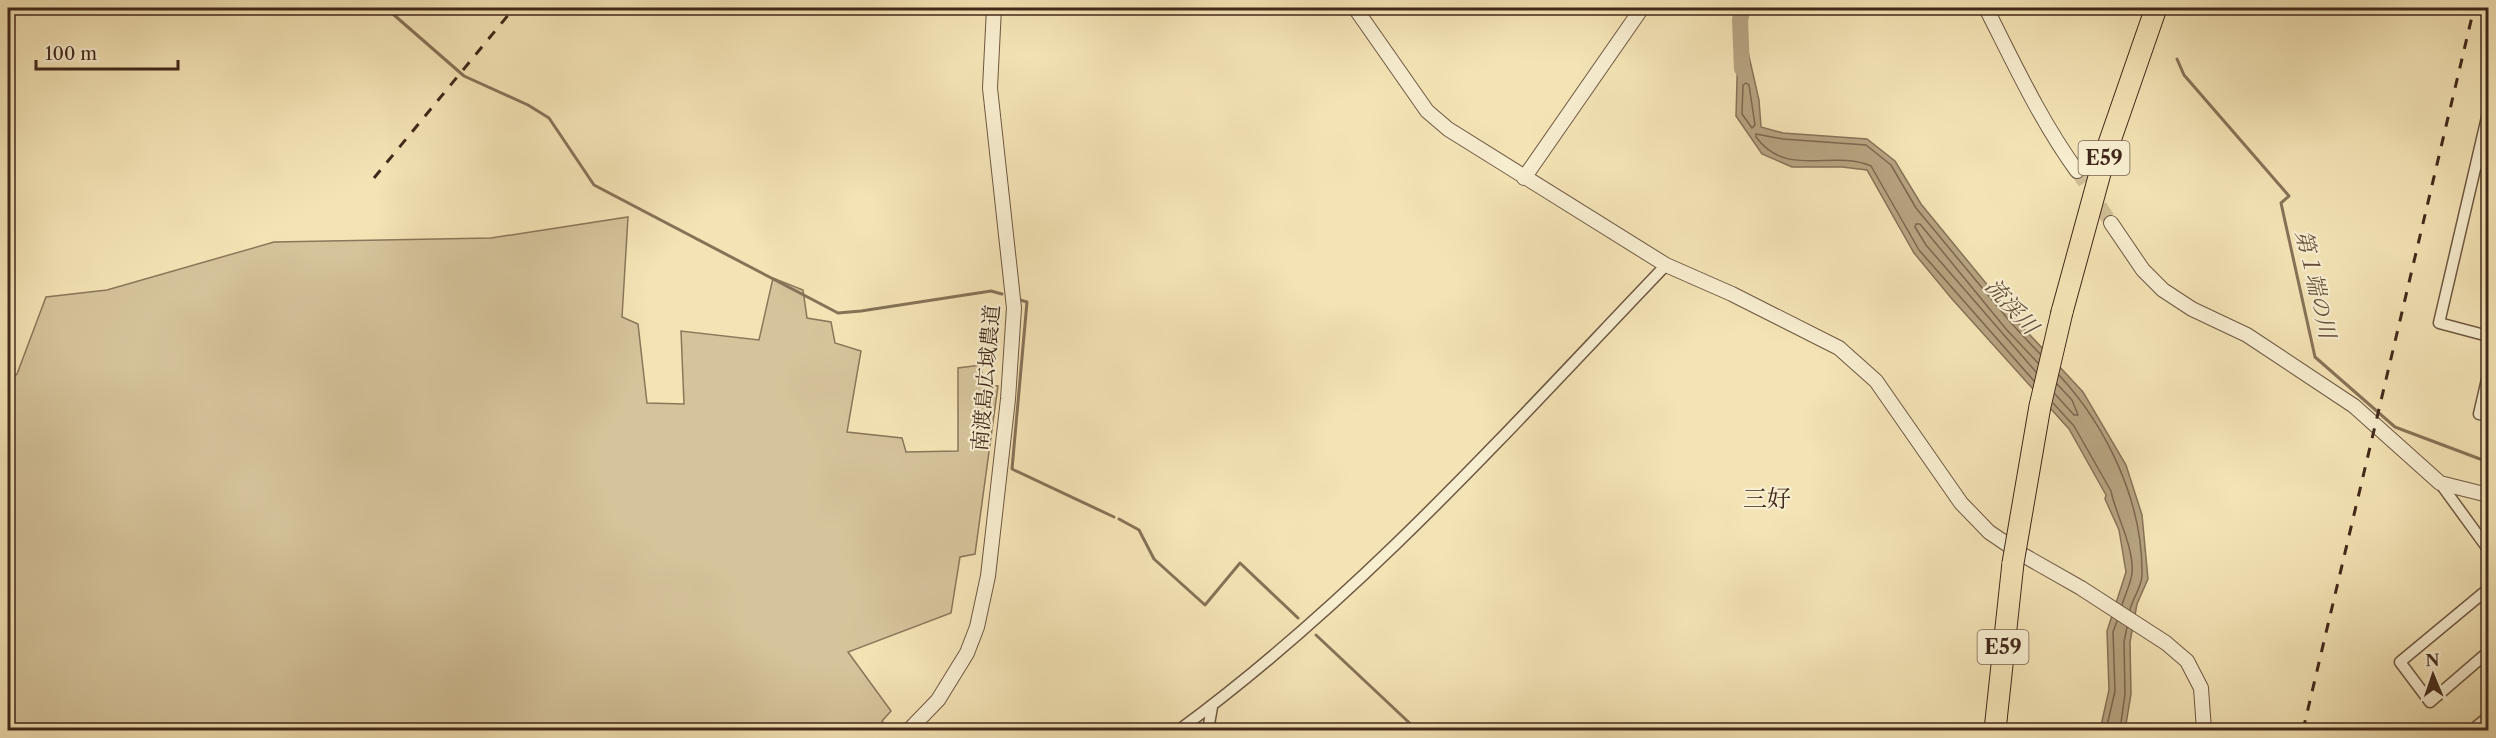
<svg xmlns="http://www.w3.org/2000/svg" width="2496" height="738" viewBox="0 0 2496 738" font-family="'Libre Caslon Text','Noto Serif JP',serif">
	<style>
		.green { fill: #d5c39b; stroke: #8b765a; stroke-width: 1.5 }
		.water { fill: #b6a380; stroke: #877257; stroke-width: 1.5 }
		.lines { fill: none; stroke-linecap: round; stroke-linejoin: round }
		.shore { stroke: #7c664d; stroke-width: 1.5 }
		.stream { stroke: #877257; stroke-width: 3 }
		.river { stroke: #b6a380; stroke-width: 16 }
		.tertiary-tunnel { stroke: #cfbe96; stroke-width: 14; stroke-dasharray: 14 7; stroke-linecap: butt }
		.minor-casing { stroke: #6e5741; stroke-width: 13 }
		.tertiary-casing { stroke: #6e5741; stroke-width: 16 }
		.motorway-casing { stroke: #41281a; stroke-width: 23 }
		.minor { stroke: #f7edcf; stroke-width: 10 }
		.tertiary { stroke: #f7edcf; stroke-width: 14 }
		.motorway { stroke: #f3e3b5; stroke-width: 21 }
		.rail { stroke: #41281a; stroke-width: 3; stroke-dasharray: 10 10; stroke-linecap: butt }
		.motorway-bridge-casing { stroke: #41281a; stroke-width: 23; stroke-linecap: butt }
		.motorway-bridge { stroke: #f3e3b5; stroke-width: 21 }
		.labels { text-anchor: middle; stroke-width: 4.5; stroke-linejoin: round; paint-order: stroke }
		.shield { fill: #f7edcf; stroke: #786350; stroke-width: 1.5 }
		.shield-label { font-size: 20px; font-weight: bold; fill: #41281a }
		.street-label { font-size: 21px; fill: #41281a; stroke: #f7edcf }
		.water-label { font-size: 22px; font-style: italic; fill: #644d39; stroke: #f7edcf }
		.quarter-label { font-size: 24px; fill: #41281a; stroke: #f7edcf }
	</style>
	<rect width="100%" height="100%" fill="#f3e3b5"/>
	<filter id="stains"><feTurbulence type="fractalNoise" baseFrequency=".00333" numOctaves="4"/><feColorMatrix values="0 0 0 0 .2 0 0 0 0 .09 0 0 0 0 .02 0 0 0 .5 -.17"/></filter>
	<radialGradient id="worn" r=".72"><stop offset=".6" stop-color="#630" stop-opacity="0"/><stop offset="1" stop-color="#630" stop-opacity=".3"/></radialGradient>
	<!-- green -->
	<path class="green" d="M628,217L622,317L638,324L647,403L684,404L681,331L759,340L773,278L803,290L807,318L831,322L835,343L861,351L847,432L902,438L906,452L958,451V368L981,365L983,385L998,386L975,554L960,557L951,613L848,652L891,711L882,721L889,730H8V382L17,374L46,297L107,290L274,242L491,238Z"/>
	<!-- water -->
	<path class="water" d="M1738,45L1748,52L1759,100L1761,127L1783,133L1867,139L1895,161L1921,204L1948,237L2017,321L2083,392L2126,465L2142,515L2148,579L2137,604L2130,642L2131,694L2125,730H2100L2109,690L2107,631L2126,572L2119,530L2105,499L2106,495L2069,429L1952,299L1914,253L1867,170L1842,167H1792L1762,154L1736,116Z"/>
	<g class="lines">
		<!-- shore -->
		<path class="shore" d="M1746,83L1749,85L1755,125L1752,128L1742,114L1743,85Z
			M2036,372L1926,245L1915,227L1916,224H1920L2006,329L2038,363
			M2059,375C2108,428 2143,503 2142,575C2142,587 2132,599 2130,610
			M2034,381L1919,250L1871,166C1832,149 1787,179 1756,137V134L1783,139L1866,145L1891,165L1916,208L2012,324L2040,354
			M2055,394L2074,415H2078L2072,400L2057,384
			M2053,403L2074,426L2111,491C2116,516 2134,546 2132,573C2131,583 2125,595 2122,605
			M2106,730L2115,691L2113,632L2117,621
			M2120,730L2125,694L2124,642L2127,627"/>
		<!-- stream -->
		<path class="stream" d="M386,8L464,76L528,105L549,118L594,185L838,313L861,311L991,291L1002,294
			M2177,59L2184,75L2289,196L2281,203L2315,357L2395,427L2488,462
			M1020,300L1027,302L1012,469L1114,517
			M1119,519L1139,530L1154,559L1205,605L1240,563L1298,618
			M1316,635L1417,730"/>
		<!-- river -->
		<path class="river" d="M1742,69L1740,20L1743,8"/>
		<!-- tertiary-tunnel -->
		<path class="tertiary-tunnel" d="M2077,171L2111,223"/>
		<defs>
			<path id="minor" d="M2488,113L2439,323L2488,336
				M2477,163L2488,165
				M2488,375L2479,414L2488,416
				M2440,483L2488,549
				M2488,589L2400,662L2430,702L2488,652
				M1179,730C1360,597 1511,427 1666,265
				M1208,730L1212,707
				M2484,730L2477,726L2488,717"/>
			<path id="tertiary" d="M1355,8L1427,111L1448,129L1666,265L1732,294L1839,348L1876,381L1961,503L1989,532L2023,555L2081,588L2166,643L2187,661L2201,688L2204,730
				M1986,8C2014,63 2040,120 2077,171
				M1524,178L1642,8
				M2111,223L2143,270L2163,290L2192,309L2247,335L2354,406L2440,483L2488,495
				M909,730L938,700L967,653L977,627L988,576L1008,399L1014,308L990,88L994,8"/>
			<path id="motorway" d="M2062,312L2105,155L2156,8
				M1995,730L2013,563"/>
		</defs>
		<!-- minor casing -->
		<use href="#minor" class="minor-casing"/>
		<!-- tertiary casing -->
		<use href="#tertiary" class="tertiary-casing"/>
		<!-- motorway casing -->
		<use href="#motorway" class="motorway-casing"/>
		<!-- minor -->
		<use href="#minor" class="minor"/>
		<!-- tertiary -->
		<use href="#tertiary" class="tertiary"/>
		<!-- motorway -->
		<use href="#motorway" class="motorway"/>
		<!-- rail -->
		<path class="rail" d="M374,178L514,8
			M2303,730L2474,8"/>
		<defs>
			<path id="motorway-bridge" d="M2013,563L2040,406L2062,312"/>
		</defs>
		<!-- motorway-bridge casing -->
		<use href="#motorway-bridge" class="motorway-bridge-casing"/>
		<!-- motorway-bridge -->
		<use href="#motorway-bridge" class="motorway-bridge"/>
	</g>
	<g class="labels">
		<!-- shield labels -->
		<g class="shield">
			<rect x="2078.5" y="141" width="51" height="34" rx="4.5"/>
			<rect x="1977.5" y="630" width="51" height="34" rx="4.5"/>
		</g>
		<g class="shield-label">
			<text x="2104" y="165">E59</text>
			<text x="2003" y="654">E59</text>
		</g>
		<!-- street labels -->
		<g class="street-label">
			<text transform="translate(986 378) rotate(-85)" y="7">南渡島広域農道</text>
		</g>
		<!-- water labels -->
		<g class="water-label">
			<text transform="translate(2316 284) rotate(77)" y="8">第１端の川</text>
			<text transform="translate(2012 306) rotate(48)" y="8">流渓川</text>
		</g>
		<!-- quarter labels -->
		<g class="quarter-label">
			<text x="1767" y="507">三好</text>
		</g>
	</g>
	<!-- margin -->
	<rect width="2496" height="738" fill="none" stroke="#f3e3b5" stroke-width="30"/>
	<rect x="9" y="9" width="2478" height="720" fill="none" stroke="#41281a" stroke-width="3"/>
	<rect x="15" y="15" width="2466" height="708" fill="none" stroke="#41281a" stroke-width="1.5"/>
	<!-- north arrow -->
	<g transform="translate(2433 675) rotate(358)" stroke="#f7edcf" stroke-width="4.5" paint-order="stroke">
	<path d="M0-4.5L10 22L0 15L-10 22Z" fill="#41281a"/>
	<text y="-9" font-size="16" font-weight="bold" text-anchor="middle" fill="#41281a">N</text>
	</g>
	<!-- scale -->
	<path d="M36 60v9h142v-9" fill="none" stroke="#41281a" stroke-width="3"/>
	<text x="45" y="60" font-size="18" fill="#41281a" stroke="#f7edcf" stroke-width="4.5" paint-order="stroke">100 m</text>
	<rect width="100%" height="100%" filter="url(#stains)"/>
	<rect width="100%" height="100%" fill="url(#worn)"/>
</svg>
